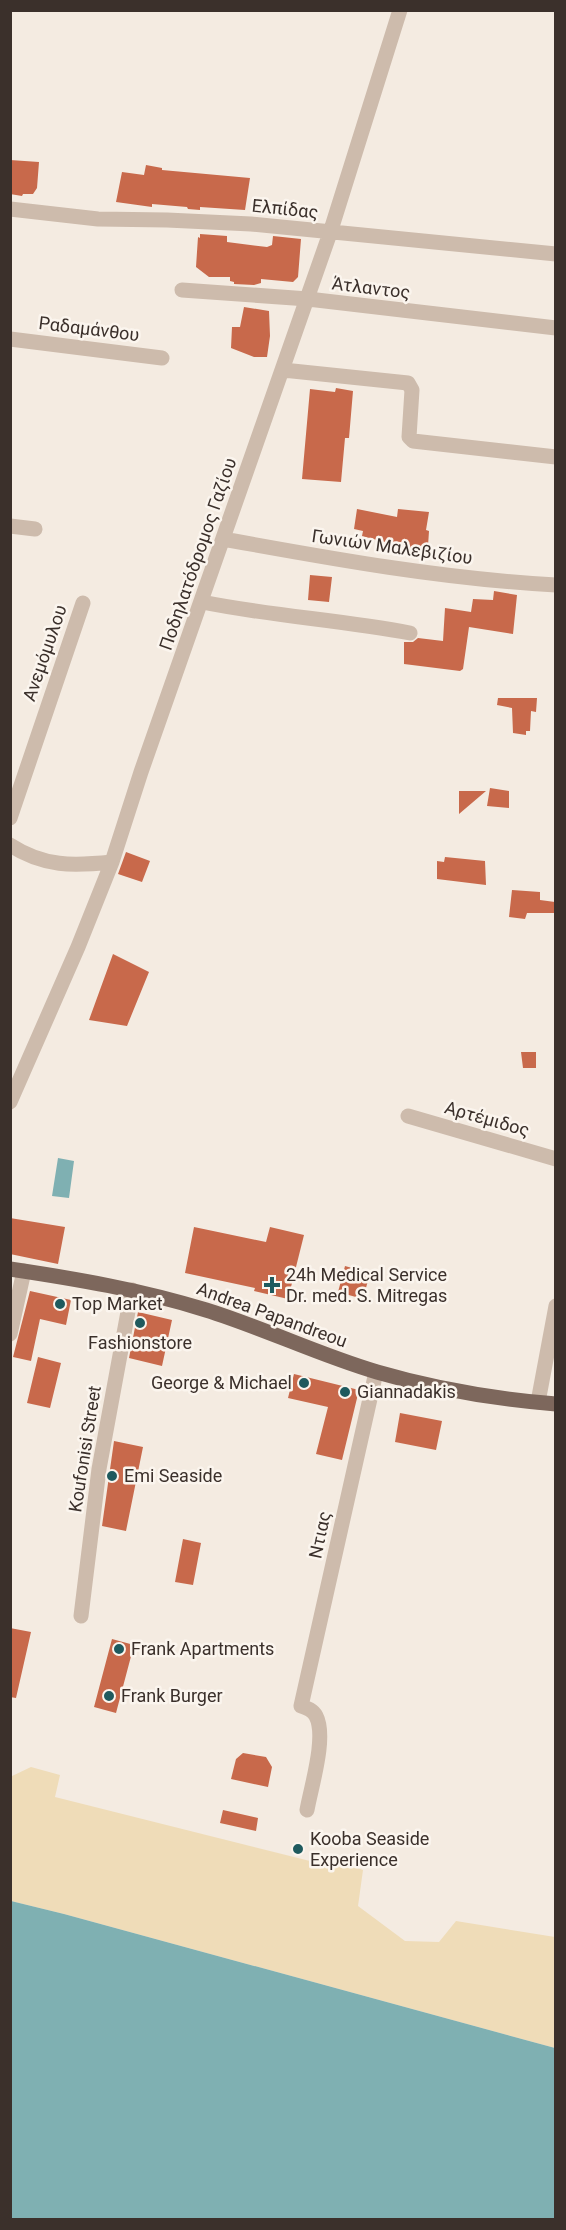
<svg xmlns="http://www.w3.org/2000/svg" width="566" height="2230" viewBox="0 0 566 2230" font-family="Roboto,sans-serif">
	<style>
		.sand { fill: #efdcb8 }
		.water { fill: #7fb0b2 }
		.building { fill: #c8694b }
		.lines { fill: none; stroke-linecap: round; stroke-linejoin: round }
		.minor { stroke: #cdbbac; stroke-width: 15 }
		.major { stroke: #7d675c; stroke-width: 15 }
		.poi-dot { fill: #1f5a5e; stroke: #fbf5ee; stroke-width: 2 }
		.labels { text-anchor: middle; stroke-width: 5; stroke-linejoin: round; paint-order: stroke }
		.street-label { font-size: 18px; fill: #3b302b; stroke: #fbf5ee }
		.poi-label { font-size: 18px; fill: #3b302b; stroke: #fbf5ee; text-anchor: start }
	</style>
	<rect width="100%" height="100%" fill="#f4ebe1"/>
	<!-- sand -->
	<path class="sand" d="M31,1767L60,1775L55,1797L310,1861L315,1854L363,1870L358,1906L405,1941L439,1942L456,1921L555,1937V2048L64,1914L11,1901L10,1777Z"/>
	<!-- water -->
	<path class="water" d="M58,1158L74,1161L69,1198L52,1196Z
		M11,1901L64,1914L555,2048V2219H11Z"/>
	<!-- building -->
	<path class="building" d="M10,160L39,162L37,188L33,194H23L22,196L10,194Z
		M146,165L162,168V170L250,178L245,210L200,207V210L188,209L187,207L152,204V207L116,202L122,172L144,175Z
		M200,234L227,236V242L267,247L272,245L273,236L301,239L298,277L293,282L261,279V283L254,285L234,284V282L230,281V277H209L196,267L198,237L200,238Z
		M244,307L269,311L270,336L267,357H254L231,348L232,327H240Z
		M336,388L353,391L349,438H345L341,482L302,479L310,389L335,392Z
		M357,509L397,517L398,509L429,512L426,530L429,531L428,546H424L423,548L415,547V553L391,549L392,544L362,536L363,531L354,529Z
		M310,575L332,577L329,602L308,600Z
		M494,591L517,595L513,634L469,627L463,669L460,671L404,664V642H413L418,638L443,641L445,608L471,612L473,599L493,600Z
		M498,698H537L536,712L531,711L530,731H526V735L513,733L512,708L497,705Z
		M490,788L509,791V808L487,806Z
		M459,791H486L459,814Z
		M126,852L150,861L142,882L118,874Z
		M445,857L485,861L486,885L437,879V861L444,862Z
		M512,890L540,892V900L555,902V913H527L525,919L509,917Z
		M113,954L149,972L127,1026L89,1020Z
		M521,1052H536V1068H523Z
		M10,1218L65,1227L58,1264L10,1254Z
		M194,1227L266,1242L270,1227L304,1235L288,1299L254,1291L255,1288L185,1273Z
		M345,1266L370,1273L363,1299L338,1292Z
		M30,1291L71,1300L66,1325L40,1319L31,1361L13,1357Z
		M138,1312L172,1320L162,1366L129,1358Z
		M38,1357L61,1363L50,1408L27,1403Z
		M294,1374L359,1390L342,1460L316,1454L328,1407L288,1398Z
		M400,1413L442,1421L436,1450L395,1442Z
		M114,1441L143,1447L126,1531L102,1526Z
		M183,1539L201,1543L193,1585L175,1582Z
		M10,1628L31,1632L16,1698L10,1697Z
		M112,1639L134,1645L116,1713L94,1707Z
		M243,1753L266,1757L272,1767L268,1787L231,1779L236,1759Z
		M223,1810L258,1818L256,1831L220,1823Z"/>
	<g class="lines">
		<!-- minor -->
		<path class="minor" d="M10,209L98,219L167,220L251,224L556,254
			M182,290L308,299L556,328
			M10,339L162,358
			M283,370L408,383L412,390L409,437L413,441L556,457
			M10,526L35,529
			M223,539C333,559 444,579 556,585
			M202,602C271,616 341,620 410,633
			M10,818L83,603
			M10,845C44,867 73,866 112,862
			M10,1102L78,947L112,862L141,772L330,233L400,10
			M408,1116L556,1159
			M10,1334L24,1271
			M538,1402L556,1306
			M81,1616L99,1469L132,1290
			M307,1810C311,1787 327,1737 316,1716C313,1710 307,1708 301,1706L376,1372"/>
		<!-- major -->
		<path class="major" d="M10,1269C77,1279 142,1290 206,1310C264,1328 319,1355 377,1372C435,1389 495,1399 556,1404"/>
	</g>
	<!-- markers -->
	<g class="poi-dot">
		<path d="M269 1276h6v6h6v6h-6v6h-6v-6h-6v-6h6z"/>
		<circle cx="60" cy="1304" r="6"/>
		<circle cx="140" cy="1323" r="6"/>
		<circle cx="304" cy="1383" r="6"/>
		<circle cx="345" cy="1392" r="6"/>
		<circle cx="112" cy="1476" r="6"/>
		<circle cx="119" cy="1649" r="6"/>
		<circle cx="109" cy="1696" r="6"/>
		<circle cx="298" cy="1849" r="6"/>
	</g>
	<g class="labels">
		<!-- street labels -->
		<g class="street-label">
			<text transform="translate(285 209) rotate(6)" y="6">Ελπίδας</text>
			<text transform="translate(371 288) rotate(7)" y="6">Άτλαντος</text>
			<text transform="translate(89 329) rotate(7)" y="6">Ραδαμάνθου</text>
			<text transform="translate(392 547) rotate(8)" y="6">Γωνιών Μαλεβιζίου</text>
			<text transform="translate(198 554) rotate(-71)" y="6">Ποδηλατόδρομος Γαζίου</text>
			<text transform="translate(45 653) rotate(-71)" y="6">Ανεμόμυλου</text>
			<text transform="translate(487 1119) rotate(16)" y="6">Αρτέμιδος</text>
			<text transform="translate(272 1315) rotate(20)" y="6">Andrea Papandreou</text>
			<text transform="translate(85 1449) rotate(-81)" y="6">Koufonisi Street</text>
			<text transform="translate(320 1535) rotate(-78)" y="6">Ντιας</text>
		</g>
		<!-- poi labels -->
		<g class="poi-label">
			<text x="286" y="1281">24h Medical Service<tspan x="286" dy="21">Dr. med. S. Mitregas</tspan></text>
			<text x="72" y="1310">Top Market</text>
			<text x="140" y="1349" text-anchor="middle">Fashionstore</text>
			<text x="292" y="1389" text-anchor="end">George &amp; Michael</text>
			<text x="357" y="1398">Giannadakis</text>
			<text x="124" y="1482">Emi Seaside</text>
			<text x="131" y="1655">Frank Apartments</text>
			<text x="121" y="1702">Frank Burger</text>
			<text x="310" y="1845">Kooba Seaside<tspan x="310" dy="21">Experience</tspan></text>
		</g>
	</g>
	<!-- border -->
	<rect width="566" height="2230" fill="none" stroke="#3b302b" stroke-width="24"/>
</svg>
